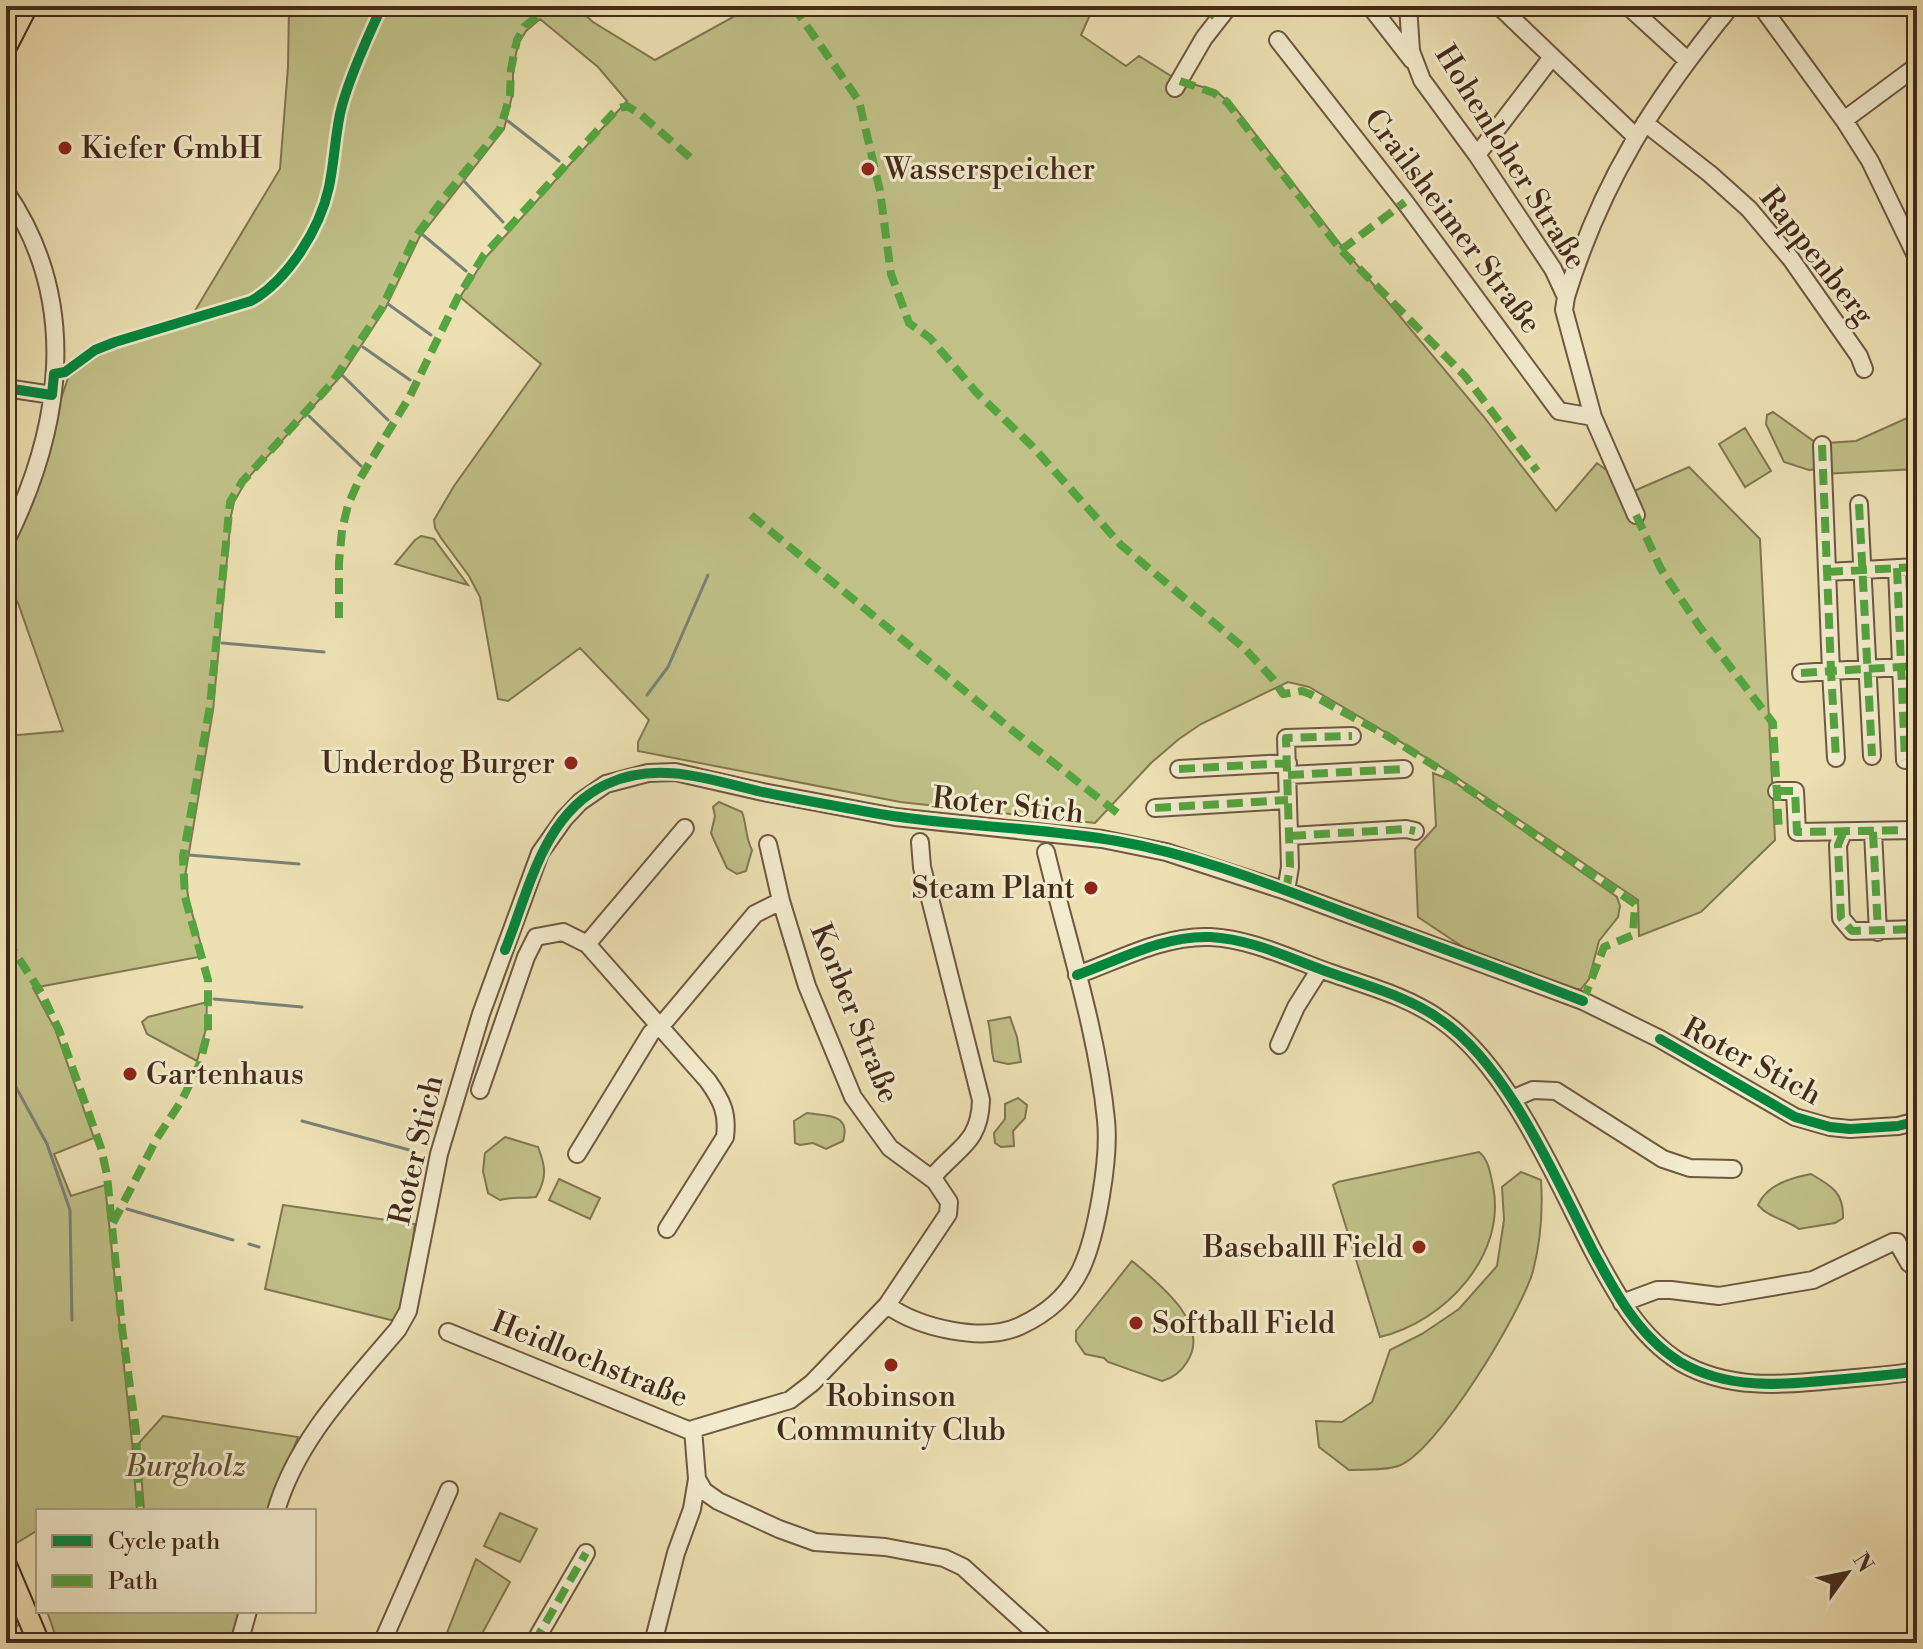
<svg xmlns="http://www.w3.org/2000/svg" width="1923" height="1649" viewBox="0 0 1923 1649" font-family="'Libre Bodoni',serif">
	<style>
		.green { fill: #c0c087; stroke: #827651; stroke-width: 2 }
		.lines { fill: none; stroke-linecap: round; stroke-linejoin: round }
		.stream { stroke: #798179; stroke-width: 3 }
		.minor-casing { stroke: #6e5841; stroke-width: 20 }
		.major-casing { stroke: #432b1b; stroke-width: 24 }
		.minor { stroke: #f3ecce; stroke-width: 16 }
		.major { stroke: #ede1b3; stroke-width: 20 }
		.tram { stroke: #432b1b; stroke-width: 2 }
		.quiet { stroke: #55a440; stroke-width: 8; stroke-dasharray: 16 8; stroke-linecap: butt }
		.cycleway-casing { stroke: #f3ecce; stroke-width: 15 }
		.cycleway { stroke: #00873e; stroke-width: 10 }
		.poi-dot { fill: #8f2418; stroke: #f3ecce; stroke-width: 3 }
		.labels { text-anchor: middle; stroke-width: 6; stroke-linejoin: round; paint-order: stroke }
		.poi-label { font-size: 30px; fill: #432b1b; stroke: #f3ecce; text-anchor: start }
		.street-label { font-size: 30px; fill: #432b1b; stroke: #f3ecce }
		.park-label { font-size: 30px; font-style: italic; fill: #625036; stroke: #f3ecce }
	</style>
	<rect width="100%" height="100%" fill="#ede1b3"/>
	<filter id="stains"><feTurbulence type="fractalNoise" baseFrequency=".0025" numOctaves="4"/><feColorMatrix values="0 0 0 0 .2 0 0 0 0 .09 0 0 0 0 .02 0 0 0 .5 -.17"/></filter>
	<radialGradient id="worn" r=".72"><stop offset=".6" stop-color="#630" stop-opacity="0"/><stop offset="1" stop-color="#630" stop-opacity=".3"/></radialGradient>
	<!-- green -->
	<path class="green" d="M289,6H575L593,22L655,60L737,15V6H1094L1081,35L1126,66L1139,56L1176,79L1216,91L1236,109L1348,254L1484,417L1556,511L1597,463L1634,491L1689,467L1760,539L1775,840L1701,912L1639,936L1638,900L1444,769L1377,727L1309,687L1288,682L1201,724L1179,739L1151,763L1095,823L900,802L638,751V742L649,720L580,648L508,701L498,699L480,597L469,576L441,538L435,528L434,520L454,486L541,364L460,297L486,257L627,101L598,67L540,19L526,31L518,44L513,68V92L504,129L419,238L385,309L342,375L247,479L234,502L231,516L213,710L185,876L189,902L204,956L33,988L55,1029L94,1138L54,1154L71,1196L105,1185L132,1442L137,1511H38V1530L10,1547L6,1537V731L18,735L63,731L18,603L6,582V552L21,517L68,378L98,356L152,331L190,319L280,169L288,67Z
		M1773,412L1819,445L1820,469L1809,470L1784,462L1766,424L1767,415Z
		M1916,414L1917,469L1823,474L1827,443L1856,441Z
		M1745,428L1771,471L1745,487L1719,444Z
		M421,536L434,539L468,585L395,564L415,540Z
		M1433,773L1453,781L1617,897L1620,906L1618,917L1599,941L1589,979L1581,989L1573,990L1475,955L1418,917L1415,849L1436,826Z
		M719,802L742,812C747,825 745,837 752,850L746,871L737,874L727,868L714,840L711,833L715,816L713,807Z
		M207,1002L206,1029L197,1061L147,1034L142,1022L148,1017Z
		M1010,1017L1017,1037L1021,1062L1008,1064L994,1061C990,1047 992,1035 988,1021Z
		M1018,1098L1027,1105L1025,1118L1013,1131L1014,1146L1001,1147L995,1143L994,1133L1005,1119V1104Z
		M807,1113C823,1116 852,1112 843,1141L826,1149L813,1143L800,1145L795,1143L794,1121Z
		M505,1137L538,1147C546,1167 547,1178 536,1197C523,1199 513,1196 500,1200L488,1193L483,1171L485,1153Z
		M1479,1152C1489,1160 1490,1173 1493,1186C1507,1256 1444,1322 1380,1337L1333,1185L1338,1182Z
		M1521,1172L1541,1180C1543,1211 1541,1240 1533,1271C1522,1311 1436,1454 1398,1466C1384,1471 1364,1469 1349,1470L1319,1447L1316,1421L1342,1422L1372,1402L1390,1350L1422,1334L1459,1309L1497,1266L1504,1220L1502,1187Z
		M1811,1174C1832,1186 1844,1193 1843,1218L1835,1223L1799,1229C1785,1219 1769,1218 1758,1205C1767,1185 1790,1178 1811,1174Z
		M559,1179L600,1198L590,1219L549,1200Z
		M283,1205L415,1224L404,1304L395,1321L265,1289Z
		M1132,1261C1158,1283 1212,1324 1187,1362C1181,1372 1173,1378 1162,1381L1108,1362L1104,1358L1085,1354L1076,1341V1331Z
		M163,1416L298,1437L269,1511H144L139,1443Z
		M500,1513L537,1529L520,1562L484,1546Z
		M476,1559L510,1582L477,1643H443Z
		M6,1583L21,1623L9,1633H6Z
		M47,1611H241L232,1643H58Z"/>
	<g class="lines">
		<!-- stream -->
		<path class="stream" d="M508,121L559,161
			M464,181L503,222
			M423,235L466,271
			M388,304L431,335
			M363,347L410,380
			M343,376L388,420
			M309,416L361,466
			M222,643L324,652
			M647,695L668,667L708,575
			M189,855L299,864
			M214,999L302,1007
			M6,1069L47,1144L70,1210L72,1320
			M302,1121L413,1151
			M127,1209L233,1240
			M249,1244L259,1247"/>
		<defs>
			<path id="minor" d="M1370,6L1412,60
				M1408,6L1411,51L1422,80L1477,155L1553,269L1566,297L1564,310L1593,417L1636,515
				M1499,6L1635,136
				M1628,6L1687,60
				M1761,6L1844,120L1870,161L1917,258
				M1278,40L1405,202L1559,411L1593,417
				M1175,88L1204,38L1229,6
				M1844,120L1917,66
				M1645,123L1710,174L1749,209L1791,259L1859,356L1864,369
				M1477,155L1552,57
				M6,192C81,302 62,428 6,541
				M1566,297C1602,180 1654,100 1731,6
				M6,388L52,395
				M1822,445L1831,671L1917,666
				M1859,504L1872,756
				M1897,568L1905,760
				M1827,572L1917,567
				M1801,673L1831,671L1836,758
				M1179,769L1288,763
				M1288,775L1404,769
				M1777,791H1795L1797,832L1917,830
				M1155,808L1288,800
				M1873,832L1878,932
				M1843,833L1838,845L1841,918L1852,931L1917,929
				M1290,836L1406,829L1415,831
				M920,842L922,867L981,1100C980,1144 956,1148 932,1178
				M1286,891L1290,867L1286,738L1352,736
				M587,944L685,828
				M1077,975C1119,960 1164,935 1210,937C1252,939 1291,959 1331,973C1368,986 1409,997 1441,1020C1508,1066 1555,1177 1592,1249C1615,1292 1638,1336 1680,1362C1728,1390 1780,1385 1833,1380C1861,1377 1889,1376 1917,1371
				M1279,1045L1296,1007L1320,969
				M480,1090L526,957L536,937L563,932L587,944L708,1081C722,1101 728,1113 725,1137L667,1229
				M1512,1099L1533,1090L1556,1091L1663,1159L1690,1168L1733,1169
				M577,1154L651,1033L666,1020L755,914L781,901
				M1622,1303L1657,1290H1671L1719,1296L1813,1280L1893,1242H1897L1909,1263L1917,1269
				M887,1305C919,1328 983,1343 1020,1326C1046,1314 1068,1296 1081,1269C1097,1235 1110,1157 1106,1120C1097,1029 1067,940 1046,852
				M448,1332L688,1430L693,1429L790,1400L812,1383L887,1305L948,1214L949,1202L935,1181L890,1148L853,1097L807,986L781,901L768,844
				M693,1429L697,1479L704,1491L718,1501L779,1529L815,1542L885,1547L944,1558L963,1567L1047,1643
				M276,1511C297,1439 351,1385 398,1329L408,1311L439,1154L481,1014L540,853L564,819L580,802L606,784L648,773L675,772L763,792L895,817L1102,839L1166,852L1286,891L1583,1001L1660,1039L1795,1117L1830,1127L1850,1129L1898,1126L1917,1121
				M6,1643H8
				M239,1643L248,1611
				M382,1643L449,1490
				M543,1643L538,1636L586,1553
				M653,1643L676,1553L692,1509L697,1479"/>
			<path id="major" d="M6,47L27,6
				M6,1565L39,1643"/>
		</defs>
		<!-- minor casing -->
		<use href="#minor" class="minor-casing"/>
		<!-- major casing -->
		<use href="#major" class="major-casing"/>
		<!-- minor -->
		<use href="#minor" class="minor"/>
		<!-- major -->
		<use href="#major" class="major"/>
		<!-- tram -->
		<path class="tram" d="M6,26L17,6"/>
		<!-- quiet -->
		<path class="quiet" d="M793,6L859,101L880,191L891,274L909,323L930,338L976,392L1032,446L1121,545L1244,648L1273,679L1283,694L1302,691L1310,694L1386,735L1438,768L1635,904L1633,935L1604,947L1583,1001
			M1203,6L1217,19
			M1180,81L1214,93L1227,102L1341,250L1465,376L1537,471
			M1341,250L1405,202
			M1822,445L1831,671L1917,666
			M1859,504L1872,756
			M751,515L1017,734L1120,815
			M1636,515L1661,569L1699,626L1773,723L1779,832
			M1897,568L1905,760
			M1827,572L1917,567
			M339,618V562L342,530L348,505L359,480L410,396L458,297L484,255L617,109L627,106L640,114L692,159
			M1801,673L1831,671L1836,758
			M1179,769L1288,763
			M1288,775L1404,769
			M1777,791H1795L1797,832L1917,830
			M1155,808L1288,800
			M1873,832L1878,932
			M1843,833L1838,845L1841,918L1852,931L1917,929
			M1290,836L1406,829L1415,831
			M1286,891L1290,867L1286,738L1352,736
			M6,939L42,994L59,1030L101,1148L107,1175L122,1328L136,1431L140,1511
			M113,1223L157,1138L182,1100L200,1063L208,1031V980L185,897L183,857L210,706L230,502L242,482L331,384L382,308L414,239L446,195L500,129L510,96L511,69L517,40L525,26L550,6
			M543,1643L538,1636L586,1553"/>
		<defs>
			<path id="cycleway" d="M6,388L52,395L54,374L65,372L95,350L115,342L251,301C288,280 320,229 329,187C334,163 335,138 340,114C346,85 369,34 382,6
				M505,950C529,891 543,813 607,784C658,760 711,780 762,792C796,799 830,805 863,811C947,827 1034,826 1117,841C1197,855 1274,886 1349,914C1427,943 1506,971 1583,1001
				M1077,975C1119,960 1164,935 1210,937C1252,939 1291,959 1331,973C1368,986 1409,997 1441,1020C1508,1066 1555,1177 1592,1249C1615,1292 1638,1336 1680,1362C1728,1390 1780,1385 1833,1380C1861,1377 1889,1376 1917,1371
				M1660,1039L1795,1117L1830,1127L1850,1129L1898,1126L1917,1121"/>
		</defs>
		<!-- cycleway casing -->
		<use href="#cycleway" class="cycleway-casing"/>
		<!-- cycleway -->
		<use href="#cycleway" class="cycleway"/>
	</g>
	<!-- markers -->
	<g class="poi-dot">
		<circle cx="65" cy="148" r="8"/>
		<circle cx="868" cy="169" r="8"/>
		<circle cx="571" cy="763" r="8"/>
		<circle cx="1091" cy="888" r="8"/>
		<circle cx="130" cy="1074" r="8"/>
		<circle cx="1419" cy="1247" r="8"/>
		<circle cx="1136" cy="1323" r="8"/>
		<circle cx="891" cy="1365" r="8"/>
	</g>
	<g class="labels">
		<!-- poi labels -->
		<g class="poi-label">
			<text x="81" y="158">Kiefer GmbH</text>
			<text x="884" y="179">Wasserspeicher</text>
			<text x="555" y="773" text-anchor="end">Underdog Burger</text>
			<text x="1075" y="898" text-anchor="end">Steam Plant</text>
			<text x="146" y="1084">Gartenhaus</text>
			<text x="1403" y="1257" text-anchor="end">Baseballl Field</text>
			<text x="1152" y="1333">Softball Field</text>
			<text x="891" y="1406" text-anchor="middle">Robinson<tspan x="891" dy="34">Community Club</tspan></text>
		</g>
		<!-- street labels -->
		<g class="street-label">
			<text transform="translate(1511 157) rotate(58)" y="10">Hohenloher Straße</text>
			<text transform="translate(1453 221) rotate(53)" y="10">Crailsheimer Straße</text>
			<text transform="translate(1817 256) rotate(52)" y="10">Rappenberg</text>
			<text transform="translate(1008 805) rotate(6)" y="10">Roter Stich</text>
			<text transform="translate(855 1013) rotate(68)" y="10">Korber Straße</text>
			<text transform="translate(1752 1061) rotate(28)" y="10">Roter Stich</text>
			<text transform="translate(416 1150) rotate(-77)" y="10">Roter Stich</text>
			<text transform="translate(590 1359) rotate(22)" y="10">Heidlochstraße</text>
		</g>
		<!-- park labels -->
		<g class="park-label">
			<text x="186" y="1476">Burgholz</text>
		</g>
	</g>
	<!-- margin -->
	<rect width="1923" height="1649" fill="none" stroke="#ede1b3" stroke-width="32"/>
	<rect x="8" y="8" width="1907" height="1633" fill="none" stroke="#432b1b" stroke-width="4"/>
	<rect x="16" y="16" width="1891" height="1617" fill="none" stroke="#432b1b" stroke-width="2"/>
	<!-- legend -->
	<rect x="36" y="1509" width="280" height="104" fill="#f3ecce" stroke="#ad9f86" stroke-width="2"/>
	<rect x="52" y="1535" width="40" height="12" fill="#00873e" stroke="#ad9f86" stroke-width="2"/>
	<text x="108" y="1549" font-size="24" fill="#432b1b">Cycle path</text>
	<rect x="52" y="1575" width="40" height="12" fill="#55a440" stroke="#ad9f86" stroke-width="2"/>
	<text x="108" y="1589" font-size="24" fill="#432b1b">Path</text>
	<!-- north arrow -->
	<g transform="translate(1847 1573) rotate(57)" stroke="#f3ecce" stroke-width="6" paint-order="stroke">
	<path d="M0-6L14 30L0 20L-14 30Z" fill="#432b1b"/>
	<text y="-12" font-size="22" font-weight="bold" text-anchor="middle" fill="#432b1b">N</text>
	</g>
	<rect width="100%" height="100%" filter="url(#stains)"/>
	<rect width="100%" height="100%" fill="url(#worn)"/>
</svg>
